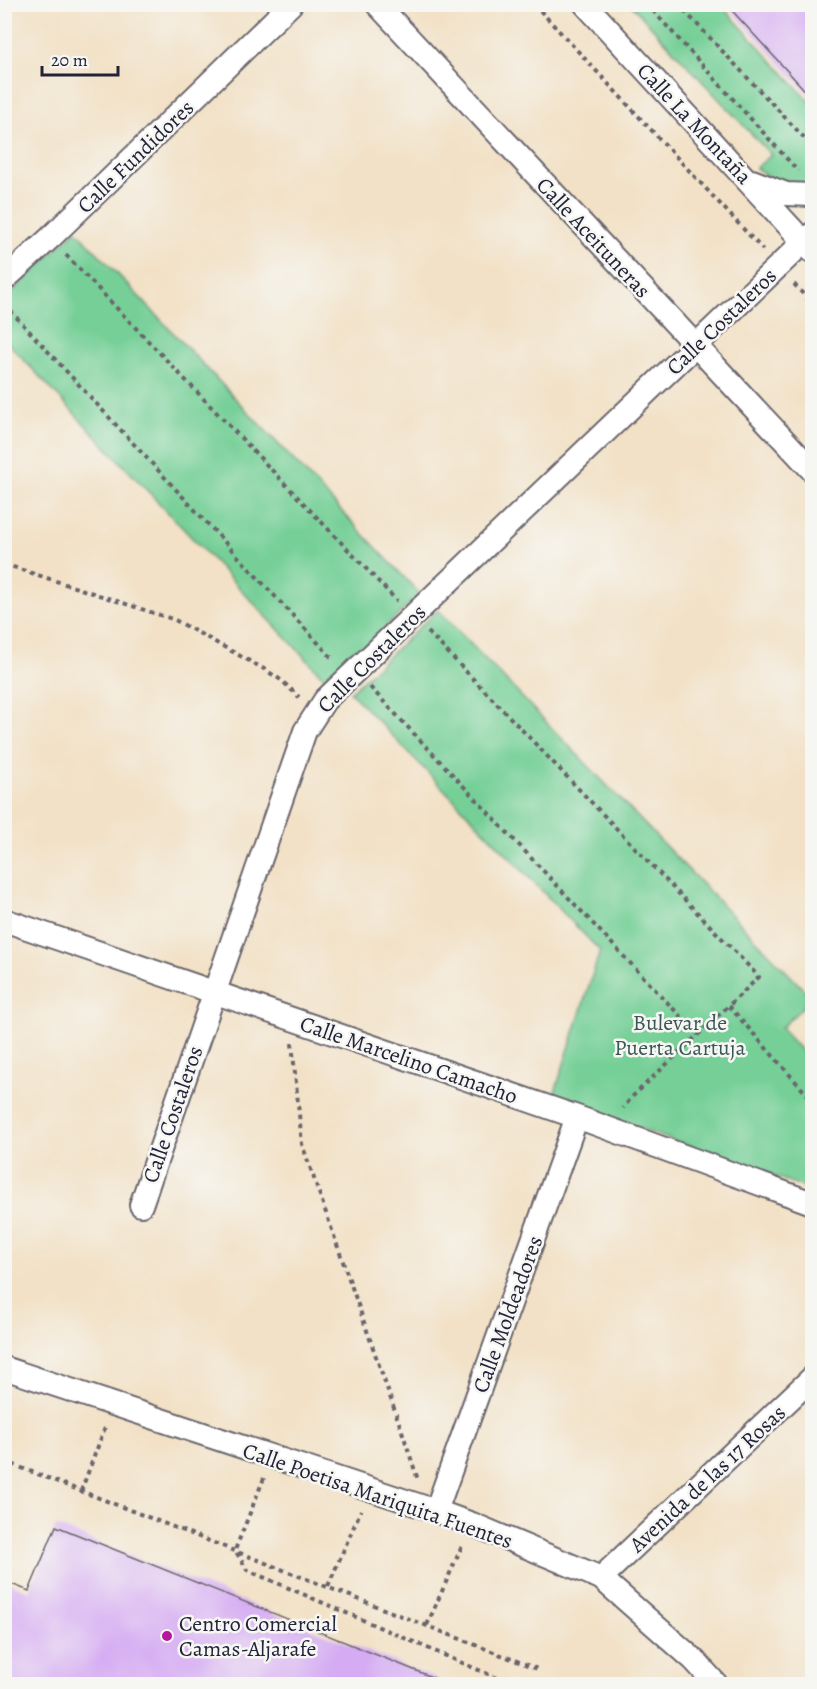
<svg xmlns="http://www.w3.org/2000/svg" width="817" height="1689" viewBox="0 0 817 1689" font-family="Alegreya,serif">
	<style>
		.green { fill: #75cf96; stroke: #4c7868; stroke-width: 1.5 }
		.building { fill: #d5acf3 }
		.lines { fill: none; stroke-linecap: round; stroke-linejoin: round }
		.street-casing { stroke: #6b656c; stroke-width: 26 }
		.path { stroke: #6b656c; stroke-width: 4; stroke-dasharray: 4.5 4.5; stroke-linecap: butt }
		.street { stroke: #fff; stroke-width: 22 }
		.poi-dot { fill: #b5179e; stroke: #f6f6f2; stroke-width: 2 }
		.labels { text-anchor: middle; stroke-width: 5; stroke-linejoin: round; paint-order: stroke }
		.street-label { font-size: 22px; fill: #22223b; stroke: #f6f6f2 }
		.park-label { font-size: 22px; fill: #3b5656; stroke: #f6f6f2 }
		.poi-label { font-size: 22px; fill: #22223b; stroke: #f6f6f2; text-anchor: start }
	</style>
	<rect width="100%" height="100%" fill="#f6f6f2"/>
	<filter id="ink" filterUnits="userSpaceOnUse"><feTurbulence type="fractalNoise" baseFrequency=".0167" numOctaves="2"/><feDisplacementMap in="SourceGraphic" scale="12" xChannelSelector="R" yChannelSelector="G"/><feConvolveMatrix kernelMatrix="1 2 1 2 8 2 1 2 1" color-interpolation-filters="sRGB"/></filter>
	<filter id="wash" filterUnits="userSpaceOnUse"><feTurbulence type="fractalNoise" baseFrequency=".008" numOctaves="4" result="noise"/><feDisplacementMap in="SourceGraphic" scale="24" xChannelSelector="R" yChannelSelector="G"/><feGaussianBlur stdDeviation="1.35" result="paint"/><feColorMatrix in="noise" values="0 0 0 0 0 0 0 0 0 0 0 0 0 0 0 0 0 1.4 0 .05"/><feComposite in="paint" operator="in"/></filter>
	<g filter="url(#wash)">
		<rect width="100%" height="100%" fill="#f2e1c6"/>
		<!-- green -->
		<path class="green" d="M631,5H721L812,104V187L776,183L756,168L771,155Z
			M76,230L420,594L328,682L5,340V299Z
			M438,610L812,998L781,1028L812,1063V1190L553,1098L600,951L350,692Z"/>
		<g id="blocks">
			<!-- building -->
			<path class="building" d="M726,4H812V98Z
				M56,1526L439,1680L437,1684H4V1581L29,1591Z"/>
		</g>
	</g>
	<g filter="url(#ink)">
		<use href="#blocks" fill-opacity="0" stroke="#6b656c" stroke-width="1.5"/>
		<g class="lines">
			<defs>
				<path id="street" d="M377,4L812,470
					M585,4L812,251
					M752,181L786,194L812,195
					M4,280L50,238L291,4
					M4,920L577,1117L812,1203
					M141,1205L305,731L325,700L812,234
					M4,1368L436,1511L472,1524L601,1578L694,1660L716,1684
					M436,1511L577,1117
					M601,1578L812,1378"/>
			</defs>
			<!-- street casing -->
			<use href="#street" class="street-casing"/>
			<!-- path -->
			<path class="path" d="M534,4L763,250
				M647,4L798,171
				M678,4L812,146
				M66,255L397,601
				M794,284L812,304
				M4,304L334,660
				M4,564L175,620L264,669L281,680L299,697
				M428,632L759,977L633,1096L623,1108
				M370,687L698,1035
				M729,1006L812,1100
				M292,1043L302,1144L403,1434L418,1480
				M4,1461L540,1670
				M264,1478L235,1550L247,1570L511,1684
				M81,1491L106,1425
				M328,1586L361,1510
				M427,1625L462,1546"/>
			<!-- street -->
			<use href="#street" class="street"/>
		</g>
	</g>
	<!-- markers -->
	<circle class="poi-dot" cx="167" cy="1636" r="6"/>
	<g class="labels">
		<!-- street labels -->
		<g class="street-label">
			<text transform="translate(695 123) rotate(47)" y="8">Calle La Montaña</text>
			<text transform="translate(135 156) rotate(-44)" y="8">Calle Fundidores</text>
			<text transform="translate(594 237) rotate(47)" y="8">Calle Aceituneras</text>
			<text transform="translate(721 321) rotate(-44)" y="8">Calle Costaleros</text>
			<text transform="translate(371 658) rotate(-45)" y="8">Calle Costaleros</text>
			<text transform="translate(409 1059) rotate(19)" y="8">Calle Marcelino Camacho</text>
			<text transform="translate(172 1114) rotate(-71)" y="8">Calle Costaleros</text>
			<text transform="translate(507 1314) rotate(-70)" y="8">Calle Moldeadores</text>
			<text transform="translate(707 1478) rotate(-43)" y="8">Avenida de las 17 Rosas</text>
			<text transform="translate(378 1495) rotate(19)" y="8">Calle Poetisa Mariquita Fuentes</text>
		</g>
		<!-- park labels -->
		<g class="park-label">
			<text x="680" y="1030">Bulevar de<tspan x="680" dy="25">Puerta Cartuja</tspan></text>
		</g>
		<!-- poi labels -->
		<g class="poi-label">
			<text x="179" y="1631">Centro Comercial<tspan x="179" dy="25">Camas-Aljarafe</tspan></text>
		</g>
	</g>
	<!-- margin -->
	<rect width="817" height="1689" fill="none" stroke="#f6f6f2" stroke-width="24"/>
	<!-- scale -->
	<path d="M42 66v9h76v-9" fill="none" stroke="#22223b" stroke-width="3"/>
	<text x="51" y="66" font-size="18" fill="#22223b" stroke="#f6f6f2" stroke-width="4.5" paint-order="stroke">20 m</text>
</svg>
